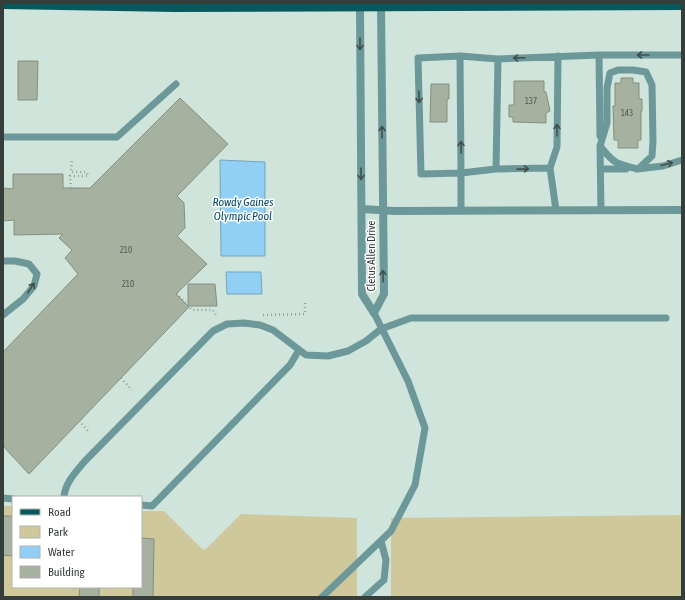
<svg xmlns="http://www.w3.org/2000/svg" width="685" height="600" viewBox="0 0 685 600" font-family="'Asap Condensed',sans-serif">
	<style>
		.green { fill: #cfc89a }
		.water { fill: #91d0f4; stroke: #75a4bc }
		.building { fill: #a6b1a0; stroke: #848e7e }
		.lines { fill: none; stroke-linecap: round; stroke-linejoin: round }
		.path { stroke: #91a29a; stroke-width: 2.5; stroke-dasharray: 1 3; stroke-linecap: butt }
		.service { stroke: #6d989a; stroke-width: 7 }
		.minor { stroke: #6d989a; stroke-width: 8 }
		.primary { stroke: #08595e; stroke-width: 10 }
		.oneway { stroke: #40504d }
		.labels { text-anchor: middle; stroke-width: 3; stroke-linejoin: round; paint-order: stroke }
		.number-label { font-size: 9px; fill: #515b54 }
		.street-label { font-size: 11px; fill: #353e3a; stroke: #fff }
		.water-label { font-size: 12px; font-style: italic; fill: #024967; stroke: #fff }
	</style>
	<rect width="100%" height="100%" fill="#cfe5db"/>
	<!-- green -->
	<path class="green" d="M3,506H13V587H141V511H164L203,550L207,548L241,514L357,518V597H3Z
		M682,515V597H391V518Z"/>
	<!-- water -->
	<path class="water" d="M220,160L265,162V256H221Z
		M226,272H261L262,294H227Z"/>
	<!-- building -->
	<path class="building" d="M18,61H38L37,100H18Z
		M621,78H633V83H639V99H642V111H641V140H638V148H618V140H614L613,106H615V83H621Z
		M514,81H544V92H546L550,111L546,113V123L513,122V117H509V105H514Z
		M431,84H449V99H447V122H430Z
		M180,98L228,144L177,196L184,203L185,228L177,236L207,264L176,294L189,307L29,474L3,446V352L78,274L65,258L72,250L59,238L63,234L14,235V220L3,221V188L13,189V174H63V188H90Z
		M188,284H215L217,306H188Z
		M3,516H13V556L3,555Z
		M141,538L154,539L153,597H133V587H141Z
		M80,587H99V597H79Z"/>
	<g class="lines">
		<!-- path -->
		<path class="path" d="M71,188L70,176H88L87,172H71L72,158
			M177,293L192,310H213L217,317
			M263,315L305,314V303
			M121,378L132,390
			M79,421L89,432"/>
		<!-- service -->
		<path class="service" d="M460,56L461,173L421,174L418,58L460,56L498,59
			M618,70H633L646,72L652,85L653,141L652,156L638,169C617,164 614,164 600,146L607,123V88L610,73Z
			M600,136L599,55H682
			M3,137H117L176,84
			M600,146L601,210
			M550,168L496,169L498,59L599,55
			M601,169H626
			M637,169L663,166L682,160
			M461,210V173L496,169
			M556,210L550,168L557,147L558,56
			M3,261H15L29,264L37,274L34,286L23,299L3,315
			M64,497C65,483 75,473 84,462L213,331L227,324L244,323L260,325L273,330L306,355L328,356L348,351L366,341L381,329L411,318H666
			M3,498L13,499
			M141,505L152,506L159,499L290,365L299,350
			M322,597L391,531L415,485L425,428L408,381L374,313
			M365,597L384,580L386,560L381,541"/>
		<!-- minor -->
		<path class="minor" d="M360,5L362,294L374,313
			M362,209L395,211L682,210
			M374,313L384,294L381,5"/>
		<!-- primary -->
		<path class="primary" d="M3,4L175,7L682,5"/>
	</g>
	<!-- one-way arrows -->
	<defs><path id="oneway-shaft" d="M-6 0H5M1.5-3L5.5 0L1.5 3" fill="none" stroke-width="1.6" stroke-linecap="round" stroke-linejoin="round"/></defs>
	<g class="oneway">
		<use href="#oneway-shaft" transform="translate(360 44) rotate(90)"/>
		<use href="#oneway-shaft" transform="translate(643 55) rotate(-180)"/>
		<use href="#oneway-shaft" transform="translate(519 58) rotate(178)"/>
		<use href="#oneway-shaft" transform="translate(419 97) rotate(89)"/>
		<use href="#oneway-shaft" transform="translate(557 130) rotate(-90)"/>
		<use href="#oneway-shaft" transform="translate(382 132) rotate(-90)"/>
		<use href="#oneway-shaft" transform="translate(461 147) rotate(-91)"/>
		<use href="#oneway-shaft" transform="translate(667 164) rotate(-15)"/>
		<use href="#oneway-shaft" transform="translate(523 169) rotate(-1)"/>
		<use href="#oneway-shaft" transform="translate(361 174) rotate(89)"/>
		<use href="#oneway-shaft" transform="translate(383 276) rotate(-91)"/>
		<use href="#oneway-shaft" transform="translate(31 288) rotate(-57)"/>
	</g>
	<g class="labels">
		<!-- number labels -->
		<g class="number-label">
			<text x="531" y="104">137</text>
			<text x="627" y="116">143</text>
			<text x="126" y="253">210</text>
			<text x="128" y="287">210</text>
		</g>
		<!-- street labels -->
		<g class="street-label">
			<text transform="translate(371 256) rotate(-90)" y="4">Cletus Allen Drive</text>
		</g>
		<!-- water labels -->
		<g class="water-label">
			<text x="243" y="206">Rowdy Gaines<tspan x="243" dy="14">Olympic Pool</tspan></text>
		</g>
	</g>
	<!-- border -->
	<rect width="685" height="600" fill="none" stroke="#353e3a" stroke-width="8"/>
	<!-- legend -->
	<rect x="12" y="496" width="130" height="92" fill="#ffffff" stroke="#aeb2b0"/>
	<rect x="20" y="509" width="20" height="6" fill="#08595e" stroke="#aeb2b0"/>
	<text x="48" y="516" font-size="12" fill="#353e3a">Road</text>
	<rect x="20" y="526" width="20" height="12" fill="#cfc89a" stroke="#aeb2b0"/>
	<text x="48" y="536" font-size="12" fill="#353e3a">Park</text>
	<rect x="20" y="546" width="20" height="12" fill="#91d0f4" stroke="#aeb2b0"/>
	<text x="48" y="556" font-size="12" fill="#353e3a">Water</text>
	<rect x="20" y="566" width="20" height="12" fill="#a6b1a0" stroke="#aeb2b0"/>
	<text x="48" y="576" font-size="12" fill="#353e3a">Building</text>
</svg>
